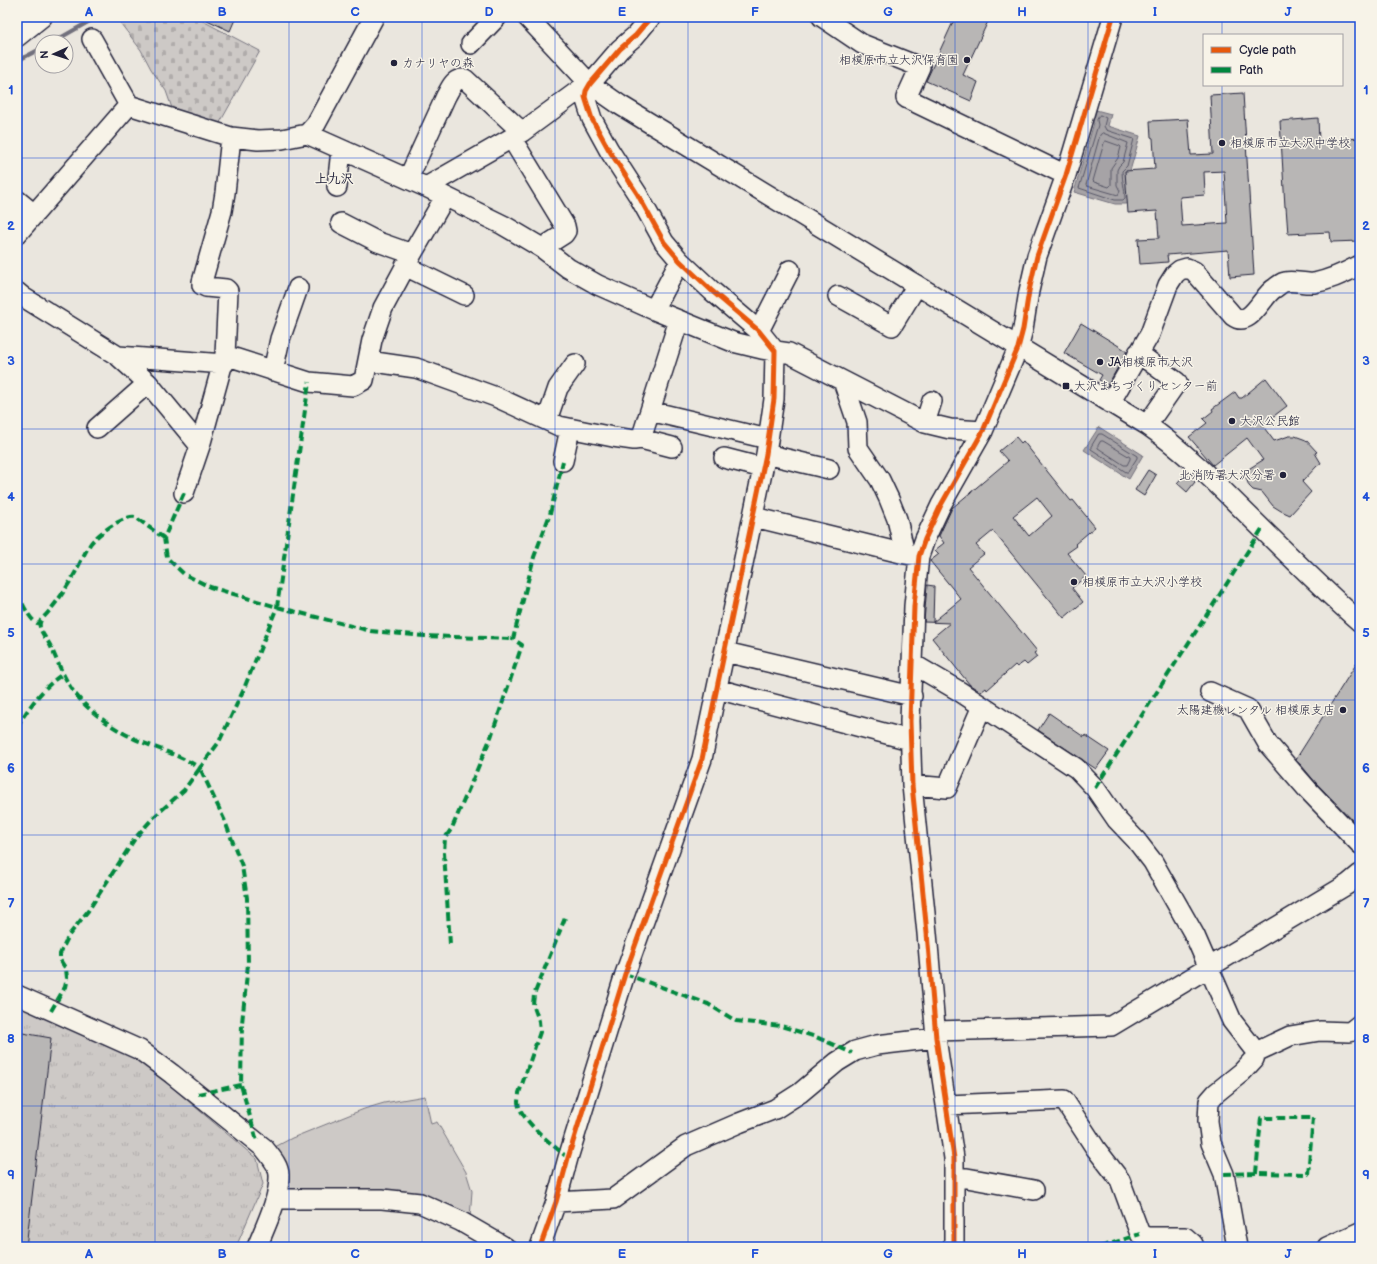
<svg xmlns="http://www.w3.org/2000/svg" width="1377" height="1264" viewBox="0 0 1377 1264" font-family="'Balsamiq Sans','Klee One',sans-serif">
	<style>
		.grass { fill: url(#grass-tufts); stroke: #787680 }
		.cemetery { fill: url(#cemetery-stones); stroke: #787680 }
		.garden { fill: #cdc9c6; stroke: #787680 }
		.water { fill: #a6a3a6; stroke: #716f7b }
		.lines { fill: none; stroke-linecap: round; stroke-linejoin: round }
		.shore { stroke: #575666; stroke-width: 1 }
		.stream { stroke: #716f7b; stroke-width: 4 }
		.building { fill: #b8b6b5; stroke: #22223b; fill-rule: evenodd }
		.minor-casing { stroke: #22223b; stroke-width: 22 }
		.minor { stroke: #f7f3e8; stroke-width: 19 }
		.quiet { stroke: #00873e; stroke-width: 4; stroke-dasharray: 8 4; stroke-linecap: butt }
		.cycleway-casing { stroke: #f7f3e8; stroke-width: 8 }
		.cycleway { stroke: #e8590c; stroke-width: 5 }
		.grid { fill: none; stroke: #1d4ed8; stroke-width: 1; stroke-opacity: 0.55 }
		.poi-dot { fill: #22223b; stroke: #f7f3e8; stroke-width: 1.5 }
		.labels { text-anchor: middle; stroke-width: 3; stroke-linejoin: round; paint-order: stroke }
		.poi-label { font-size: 12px; fill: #22223b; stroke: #f7f3e8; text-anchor: start }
		.neighbourhood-label { font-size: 13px; font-weight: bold; fill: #22223b; stroke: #f7f3e8 }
		.neatline { fill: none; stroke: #1d4ed8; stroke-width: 1.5 }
		.grid-label { font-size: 13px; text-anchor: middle; font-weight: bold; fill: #1d4ed8 }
	</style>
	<defs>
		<pattern id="grass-tufts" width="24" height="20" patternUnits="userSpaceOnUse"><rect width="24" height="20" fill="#cdc9c6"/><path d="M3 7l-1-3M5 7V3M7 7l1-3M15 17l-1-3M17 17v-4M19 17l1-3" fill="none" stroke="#b0acab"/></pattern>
		<pattern id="cemetery-stones" width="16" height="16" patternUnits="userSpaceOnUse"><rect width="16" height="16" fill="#cdc9c6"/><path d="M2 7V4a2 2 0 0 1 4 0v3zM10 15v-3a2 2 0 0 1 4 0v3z" fill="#b0acab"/></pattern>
	</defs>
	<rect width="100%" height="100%" fill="#eae6de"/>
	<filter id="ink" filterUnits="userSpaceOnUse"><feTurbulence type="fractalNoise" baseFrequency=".025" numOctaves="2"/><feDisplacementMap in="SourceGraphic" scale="8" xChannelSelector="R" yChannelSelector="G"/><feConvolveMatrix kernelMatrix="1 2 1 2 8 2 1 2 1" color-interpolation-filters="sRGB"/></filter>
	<g filter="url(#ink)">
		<!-- grass -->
		<path class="grass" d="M17,1005L95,1037L143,1063L257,1159L263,1184L236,1247H17Z"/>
		<!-- cemetery -->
		<path class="cemetery" d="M132,17H195L260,51L218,126L173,111L166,91L151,69L141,50L121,24Z"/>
		<!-- garden -->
		<path class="garden" d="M425,1096L431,1124L437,1122L466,1172L472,1191L470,1218L290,1194L284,1187L275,1147L292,1138L364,1109L384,1103Z"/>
		<!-- water -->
		<path class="water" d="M1096,110L1111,114L1108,126L1140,136L1130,171L1128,204H1115L1074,192L1094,123L1092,122Z
			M1099,427L1143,455L1129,479L1084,450Z"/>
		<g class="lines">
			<!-- shore -->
			<path class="shore" d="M1100,115L1106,118L1104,126L1106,130L1134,139L1127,166L1122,171C1122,181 1125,189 1125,198L1123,200H1115L1079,188L1098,125L1097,120Z
				M1103,133L1128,143L1123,162L1119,166L1117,170V185L1120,191L1118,195L1087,186L1086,185L1100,135Z
				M1106,141L1120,146L1121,147L1118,158L1111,168V185L1109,187L1094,182L1093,181L1104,143Z
				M1099,434H1102L1137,456V458L1128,472H1126L1091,449V447Z
				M1101,441H1103L1130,457V459L1127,465H1124L1098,448V446Z"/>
			<!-- stream -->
			<path class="stream" d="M53,42L97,17
				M17,61L42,48"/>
		</g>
		<!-- building -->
		<path class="building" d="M201,17H236L230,31Z
			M959,17H990L963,75L978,82L971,101L926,81L953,22Z
			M1243,93L1254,275L1230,277L1228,250L1167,255L1168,262L1140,264L1138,239L1159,238L1157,211L1128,213L1125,171L1155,169L1153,138L1151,137L1150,121L1188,119L1191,155L1213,154L1210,95ZM1224,171L1227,223L1182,226L1180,197L1205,195L1204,172Z
			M1318,118L1319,141L1360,138V241L1331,242L1330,232L1288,234L1286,207H1285L1280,121Z
			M1081,323L1127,351L1108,385L1099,380L1102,375L1064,353Z
			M1266,378L1287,406L1262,425L1274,441L1289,436H1295L1306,440L1317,452L1315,453L1321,463L1317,466L1302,482L1311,492L1290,515L1281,511L1273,506L1262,492L1253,490L1249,486L1246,478L1247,472L1250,468L1263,460L1247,438L1213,465L1189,437L1207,423L1203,419L1213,411L1212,409L1235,392L1239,398H1242Z
			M1016,437L1021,443L1023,441L1071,501L1073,500L1095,527L1075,544L1077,546L1067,553L1086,576L1072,588L1083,602L1064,618L993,531L976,545L984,554L968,567L1037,651L1034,653L1037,657L1027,665L1024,662L1017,667L1015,665L987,690L986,688L981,692L970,685L932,638L950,623L924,622L927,585L934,586L933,622L961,599L930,561L939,554L935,550L944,543L939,536L952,508L1008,461L999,451ZM1037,497L1052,516L1029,536L1013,516Z
			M1148,470L1156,475L1144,496L1135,490Z
			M1186,473L1195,482L1187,492L1177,483Z
			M1360,658V828L1316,783L1296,759Z
			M1049,713L1084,737L1085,735L1109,751L1096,769L1038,730Z
			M17,1032L51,1038L26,1247H17Z"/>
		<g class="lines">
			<defs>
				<path id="minor" d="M527,17L590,84L620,105L1147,425C1183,450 1214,481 1245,512C1283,549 1320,587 1360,622
					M822,17L862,44L920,67L906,98L1066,175
					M17,37L42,17
					M92,39L129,105
					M471,44L497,17
					M307,134L426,187L503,225L542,248L568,268L598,285L654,310L733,342L762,349L789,353L925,423L950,429L983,431
					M512,139L565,226L566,231L564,234L542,248
					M408,179L446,96C451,88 453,78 465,79L522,132
					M337,187L341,150
					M426,187L522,132L582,88L590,84
					M17,200L34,214
					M341,223L378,242L412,254
					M17,234L129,105L231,137L258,140L282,139L307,134L316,124L374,17
					M405,266L464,295
					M17,292L23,297L118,356L148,383L200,446
					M838,296L892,326L917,285
					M654,310L680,261
					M759,331L790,270
					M1138,353L1177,382L1147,425
					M225,355L309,382L353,386L364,380L372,340L383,308L412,254L445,197
					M118,356L224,364
					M368,361L416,368L496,397L559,426L613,437L634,440L641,439L672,447
					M273,371L280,339L298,288
					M843,381L857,422L858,448L880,480L889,499L897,519L905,554
					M1110,403L1150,334L1168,285L1175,274L1180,270L1187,268L1194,271L1233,316C1251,329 1262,295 1275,288C1278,286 1282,282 1285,282C1294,280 1304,284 1314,283C1330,280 1345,273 1360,265
					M650,411L768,439
					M547,420L558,388L575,364
					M925,423L932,401
					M97,428L148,383
					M641,439L679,320
					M766,454L829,469
					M724,458L763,468
					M563,461L570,429
					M184,493L200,446L225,355L228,291L226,289L206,287L202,285V282L222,211L225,193L231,137
					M754,517L905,554L916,556
					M725,652L912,696
					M913,664L959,691L1076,768L1095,788L1117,820L1136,840L1153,862L1195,936L1232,1021L1256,1052
					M717,689L910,740
					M1210,692L1248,709L1268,744L1308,790L1360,844
					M912,785L947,788L982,706
					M17,995L140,1050L172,1074L264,1148C270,1156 279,1165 279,1175C280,1197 265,1227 257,1247
					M936,1031L1111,1026L1348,884L1360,874
					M947,1105L1064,1100L1096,1149L1120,1180L1140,1234L1147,1237H1185L1193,1244L1194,1247
					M955,1178H967L1034,1190
					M276,1199H382L420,1203L460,1221L505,1247
					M556,1202L613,1199L686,1146L739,1123L775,1109L800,1093L837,1062L855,1051L877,1045L936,1038
					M540,1247L556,1202L568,1158L625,974L702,759L766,454L774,399L775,351L759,331L712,291L680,261L664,242L638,195L609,150L592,119L585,97L586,91L590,84L620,49L635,36L651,17
					M954,1247V1158L936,1038L927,933L912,785L910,721L914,606L919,556L925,539L941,505L983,431L1018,348L1023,329L1029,291L1037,256L1066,175L1113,17
					M1237,1247L1224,1174L1211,1143L1208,1121L1209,1101L1216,1093L1242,1072L1254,1059L1256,1052L1290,1036L1320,1031L1350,1032L1360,1024
					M1327,1247L1360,1232"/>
			</defs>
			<!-- minor casing -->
			<use href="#minor" class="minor-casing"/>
			<!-- minor -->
			<use href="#minor" class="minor"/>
			<!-- quiet -->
			<path class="quiet" d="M184,493L164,538L167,558L184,574L210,587L277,607L371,631L424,636L513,639
				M164,538L135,517C124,515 98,534 91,543C85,552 80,563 75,573C66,589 54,607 41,620C36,629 47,638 51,647C57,661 63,675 71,688C86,711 119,733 144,743C164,751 181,756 200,768L219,742L243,691L277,607L309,382
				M17,593C22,601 29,621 39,624
				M17,727C28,708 44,686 63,674
				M1095,788L1262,529
				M565,918L534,995L533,1004L539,1021L540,1032L519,1093C519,1096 518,1100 518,1102C519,1119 555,1147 568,1158
				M450,944L444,853L445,838L452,828L491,737L522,645L513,639L534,557L550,514L563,461
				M625,974L708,1004L736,1021L781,1026L816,1037L852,1053
				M51,1011L65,987L67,978L66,969L60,960V954L69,935L88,911L136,837L154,817L184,790L200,768L224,819L242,866L247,898L248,964L242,1023L241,1085L257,1141
				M198,1094L241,1085
				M1224,1174L1256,1173L1308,1174L1313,1118H1261L1256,1173
				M1101,1247L1140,1234"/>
			<defs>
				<path id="cycleway" d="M540,1247L556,1202L568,1158L625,974L702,759L766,454L774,399L775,351L759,331L712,291L680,261L664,242L638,195L609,150L592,119L585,97L586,91L590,84L620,49L635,36L651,17
					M954,1247V1158L936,1038L927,933L912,785L910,721L914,606L919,556L925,539L941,505L983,431L1018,348L1023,329L1029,291L1037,256L1066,175L1113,17"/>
			</defs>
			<!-- cycleway casing -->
			<use href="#cycleway" class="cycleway-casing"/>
			<!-- cycleway -->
			<use href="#cycleway" class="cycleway"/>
		</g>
	</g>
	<!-- grid -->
	<path class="grid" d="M155,17V1247M289,17V1247M422,17V1247M555,17V1247M688,17V1247M822,17V1247M955,17V1247M1088,17V1247M1222,17V35M1222,85V1247M17,158H1360M17,293H1360M17,429H1360M17,564H1360M17,700H1360M17,835H1360M17,971H1360M17,1106H1360"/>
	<!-- markers -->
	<g class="poi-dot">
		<circle cx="967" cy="60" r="4"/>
		<circle cx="394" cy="63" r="4"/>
		<circle cx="1222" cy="143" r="4"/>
		<circle cx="1100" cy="362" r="4"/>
		<rect x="1062" y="382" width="8" height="8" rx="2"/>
		<circle cx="1232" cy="421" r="4"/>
		<circle cx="1283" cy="475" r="4"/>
		<circle cx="1074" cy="582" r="4"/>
		<circle cx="1343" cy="710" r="4"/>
	</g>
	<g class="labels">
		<!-- poi labels -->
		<g class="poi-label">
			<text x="959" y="64" text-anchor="end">相模原市立大沢保育園</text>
			<text x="402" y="67">カナリヤの森</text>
			<text x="1230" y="147">相模原市立大沢中学校</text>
			<text x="1108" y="366">JA相模原市大沢</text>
			<text x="1074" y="390">大沢まちづくりセンター前</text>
			<text x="1240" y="425">大沢公民館</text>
			<text x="1275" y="479" text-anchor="end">北消防署大沢分署</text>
			<text x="1082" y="586">相模原市立大沢小学校</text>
			<text x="1335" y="714" text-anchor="end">太陽建機レンタル 相模原支店</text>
		</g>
		<!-- neighbourhood labels -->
		<g class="neighbourhood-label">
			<text x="334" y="183">上九沢</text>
		</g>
	</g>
	<!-- margin -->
	<rect width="1377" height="1264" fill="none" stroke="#f7f3e8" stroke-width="44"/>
	<!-- legend -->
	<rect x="1203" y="34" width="140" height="52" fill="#f7f3e8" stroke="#a29fa3"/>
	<rect x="1211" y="47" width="20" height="6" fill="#e8590c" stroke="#a29fa3"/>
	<text x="1239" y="54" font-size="12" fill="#22223b">Cycle path</text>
	<rect x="1211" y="67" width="20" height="6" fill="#00873e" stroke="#a29fa3"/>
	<text x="1239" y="74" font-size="12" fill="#22223b">Path</text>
	<!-- north arrow -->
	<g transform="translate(54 54) rotate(267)"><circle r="19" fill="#f7f3e8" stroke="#a29fa3"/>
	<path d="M0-3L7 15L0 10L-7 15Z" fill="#22223b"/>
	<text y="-6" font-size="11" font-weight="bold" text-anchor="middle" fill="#22223b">N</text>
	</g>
	<rect x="22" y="22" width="1333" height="1220" class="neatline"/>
	<g class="grid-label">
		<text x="89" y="16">A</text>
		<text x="222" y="16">B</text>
		<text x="355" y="16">C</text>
		<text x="489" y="16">D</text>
		<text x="622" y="16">E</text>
		<text x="755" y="16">F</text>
		<text x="888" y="16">G</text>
		<text x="1022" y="16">H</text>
		<text x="1155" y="16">I</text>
		<text x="1288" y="16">J</text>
		<text x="11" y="94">1</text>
		<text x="1366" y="94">1</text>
		<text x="11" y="230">2</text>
		<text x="1366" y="230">2</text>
		<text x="11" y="365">3</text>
		<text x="1366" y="365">3</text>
		<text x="11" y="501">4</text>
		<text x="1366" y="501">4</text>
		<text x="11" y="637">5</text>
		<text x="1366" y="637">5</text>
		<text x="11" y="772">6</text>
		<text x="1366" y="772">6</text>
		<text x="11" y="908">7</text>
		<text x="1366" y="908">7</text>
		<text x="11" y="1043">8</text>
		<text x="1366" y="1043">8</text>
		<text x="11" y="1179">9</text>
		<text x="1366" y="1179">9</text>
		<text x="89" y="1258">A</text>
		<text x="222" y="1258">B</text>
		<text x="355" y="1258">C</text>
		<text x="489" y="1258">D</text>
		<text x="622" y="1258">E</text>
		<text x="755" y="1258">F</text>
		<text x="888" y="1258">G</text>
		<text x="1022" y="1258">H</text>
		<text x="1155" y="1258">I</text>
		<text x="1288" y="1258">J</text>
	</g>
</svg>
